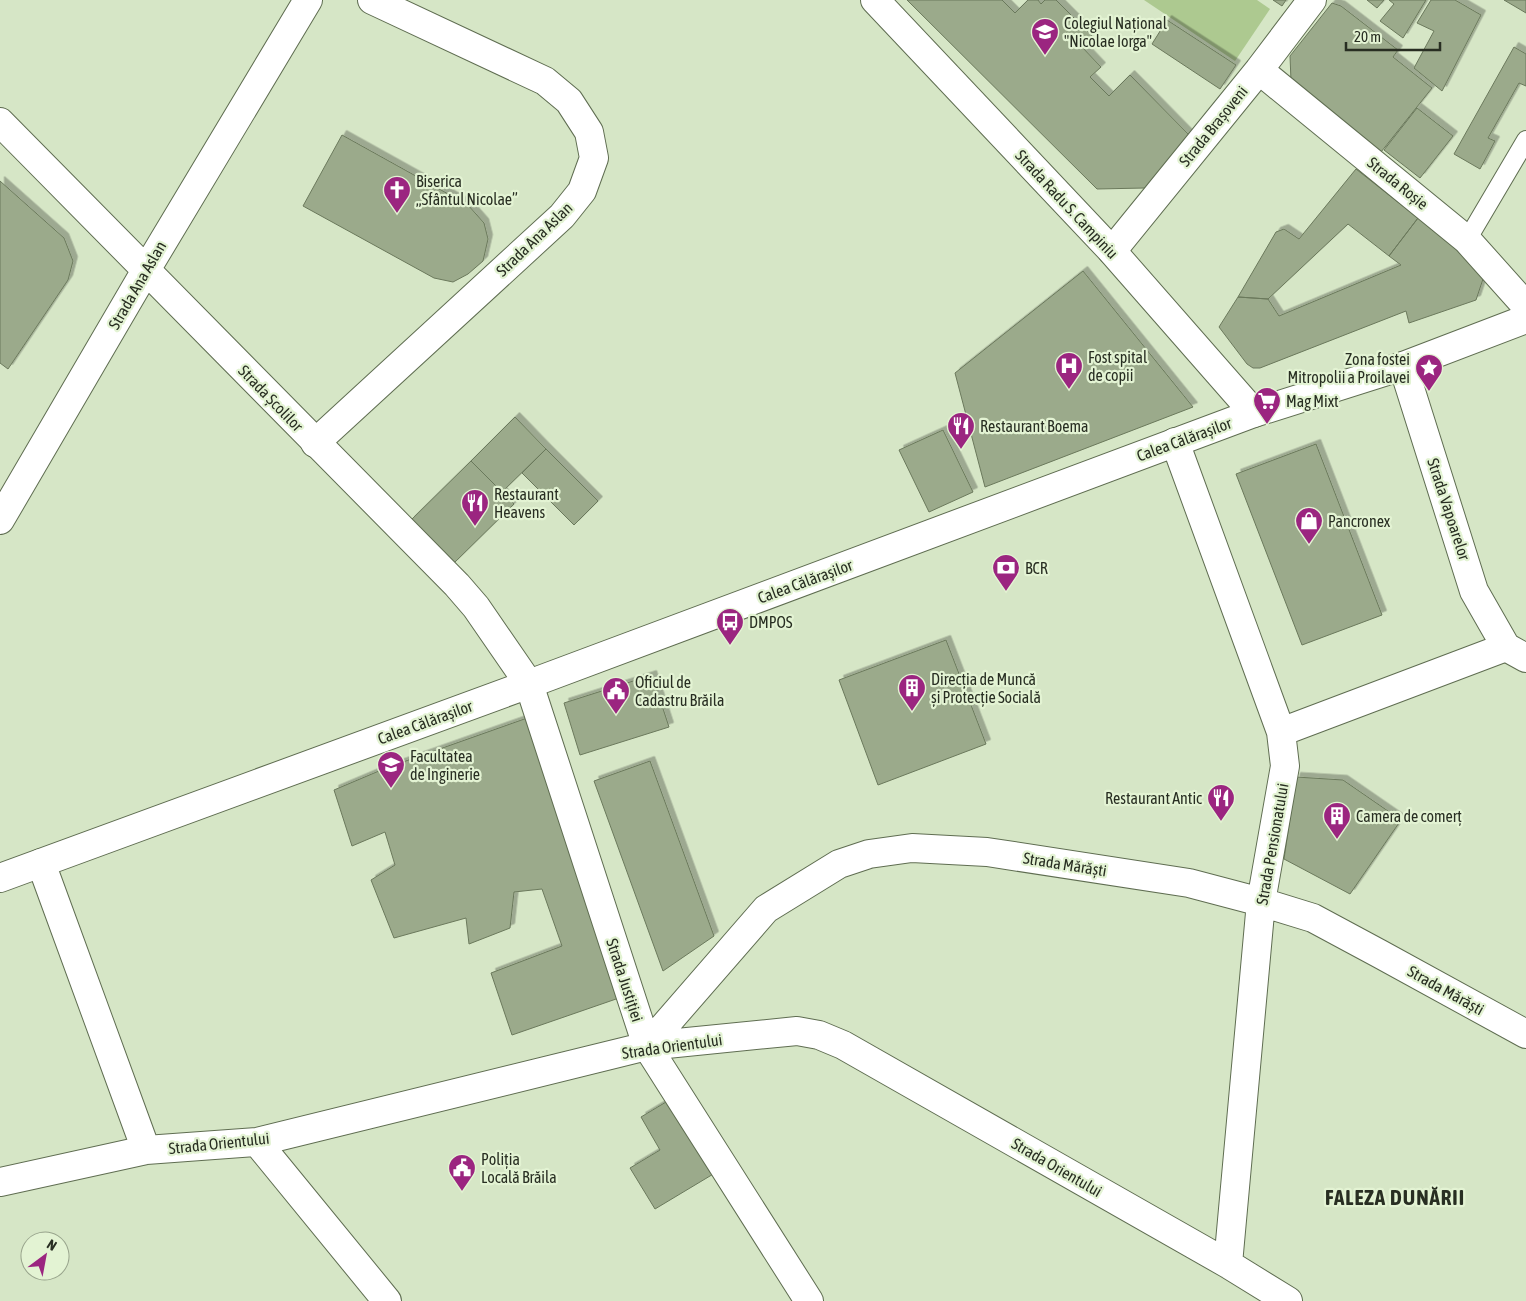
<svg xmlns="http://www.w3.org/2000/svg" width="1526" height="1301" viewBox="0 0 1526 1301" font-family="'Asap Condensed',sans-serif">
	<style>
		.green { fill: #adc990 }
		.building { fill: #9baa8b; stroke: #6b795c; filter: url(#shadow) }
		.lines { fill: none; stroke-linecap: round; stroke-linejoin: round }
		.service-casing { stroke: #5f6d51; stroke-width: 20 }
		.minor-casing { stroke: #5f6d51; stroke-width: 30 }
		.tertiary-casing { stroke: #5f6d51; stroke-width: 30 }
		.secondary-casing { stroke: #5f6d51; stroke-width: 30 }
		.primary-casing { stroke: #5f6d51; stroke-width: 30 }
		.service { stroke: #fff; stroke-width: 18 }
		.minor { stroke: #fff; stroke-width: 28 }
		.tertiary { stroke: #fff; stroke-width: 28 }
		.secondary { stroke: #fff; stroke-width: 28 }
		.primary { stroke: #fff; stroke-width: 28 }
		.labels { text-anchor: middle; stroke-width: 4.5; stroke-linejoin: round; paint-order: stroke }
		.poi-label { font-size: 16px; fill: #282e22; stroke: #e3f3d3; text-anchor: start }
		.street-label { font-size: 16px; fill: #282e22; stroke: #e3f3d3 }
		.district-label { font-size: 21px; font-weight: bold; letter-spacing: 1px; fill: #282e22; stroke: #e3f3d3 }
	</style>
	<defs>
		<filter id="shadow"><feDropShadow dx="4.5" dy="-4.5" stdDeviation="0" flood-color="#0004"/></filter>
	</defs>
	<rect width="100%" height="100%" fill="#d6e6c6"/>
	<!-- green -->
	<path class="green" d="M1144,0H1257L1270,9L1235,61Z"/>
	<!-- building -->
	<path class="building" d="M907,0H1002L1015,13L1028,0H1038L1041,4L1045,0H1056L1092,36L1081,46L1101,67L1090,77L1109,96L1130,75L1194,140L1145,188L1097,189Z
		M1273,0H1286L1282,6Z
		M1367,0H1384L1377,8Z
		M1389,0H1426L1403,38L1380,21L1394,4Z
		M1431,0H1455L1481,15L1442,91L1414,68L1434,31L1417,23Z
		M1504,0H1526V13L1521,10Z
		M1332,3L1341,6L1398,50L1393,57L1432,88L1381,152L1291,81L1290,56Z
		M1167,20L1236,65L1220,89L1152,44Z
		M1514,47L1526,54V86L1519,83L1488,138L1495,141L1480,169L1454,154Z
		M1417,108L1453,136L1420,178L1384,150Z
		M342,135L468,205L484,223L488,239L483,261L468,274L453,282L434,278L303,206Z
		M1356,169L1418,218L1389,256L1348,224L1268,299L1238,297L1276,232L1284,229L1299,239Z
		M0,181L64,238L73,261L68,280L8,369L0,363Z
		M1418,218L1485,273L1476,300L1409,323L1406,311L1260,368H1253L1247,364L1219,327L1238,297L1268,299L1279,316L1401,265L1389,256Z
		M1083,271L1193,407L985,487L955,373Z
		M515,417L546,449L502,492L471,461Z
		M943,430L973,492L929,512L899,450Z
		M1316,444L1382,615L1302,645L1236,474Z
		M546,449L598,501L574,525L522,473Z
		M471,461L514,504L453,564L410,521Z
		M946,640L986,744L878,785L839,680Z
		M652,675L669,727L580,755L564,703Z
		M530,717L619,998L512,1035L491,973L562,946L542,889L514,892L510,928L469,944L466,918L394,938L371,880L395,865L385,832L352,846L334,790L386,768Z
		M650,761L714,936L663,971L594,781Z
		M1296,777L1343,780L1401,820L1350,894L1284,859Z
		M671,1099L715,1173L655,1209L630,1168L660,1150L641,1117Z"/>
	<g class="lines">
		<defs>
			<path id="service" d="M1467,240L1526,140"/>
			<path id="minor" d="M1259,70L1467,240L1526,306
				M1112,251L1259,70L1312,0
				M1403,366L1474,591L1506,647L1526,658
				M1175,442L1281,732L1285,766L1261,902L1228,1264
				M315,443L562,216L582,191L594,158L589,132L569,101L545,81L372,0
				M529,684L647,1046L809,1301
				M1281,732L1506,647
				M41,863L146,1150
				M647,1046L766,909L839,864L869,854L912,848L987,852L1189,883L1261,902L1313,918L1380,954L1526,1034
				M257,1142L387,1301
				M0,1182L146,1150L257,1142L647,1046L797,1031L819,1035L843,1045L1228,1264L1288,1301"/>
			<path id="tertiary" d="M875,0L1112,251L1254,413"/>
			<path id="secondary" d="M0,122L457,585L476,607L529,684
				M0,520L146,270L308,0"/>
			<path id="primary" d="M0,878L529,684L1254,413L1403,366L1526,319"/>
		</defs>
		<!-- service casing -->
		<use href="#service" class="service-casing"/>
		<!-- minor casing -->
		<use href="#minor" class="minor-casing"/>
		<!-- tertiary casing -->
		<use href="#tertiary" class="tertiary-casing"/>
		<!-- secondary casing -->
		<use href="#secondary" class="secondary-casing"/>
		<!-- primary casing -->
		<use href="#primary" class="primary-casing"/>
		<!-- service -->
		<use href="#service" class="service"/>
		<!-- minor -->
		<use href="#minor" class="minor"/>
		<!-- tertiary -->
		<use href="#tertiary" class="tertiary"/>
		<!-- secondary -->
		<use href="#secondary" class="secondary"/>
		<!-- primary -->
		<use href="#primary" class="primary"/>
	</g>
	<!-- icons -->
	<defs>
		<symbol id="university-pin" viewBox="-11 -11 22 30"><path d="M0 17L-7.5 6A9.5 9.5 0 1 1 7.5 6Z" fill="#9b2580" stroke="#e3f3d3"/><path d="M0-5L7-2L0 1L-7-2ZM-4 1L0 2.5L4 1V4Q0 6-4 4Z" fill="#fff"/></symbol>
		<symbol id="church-pin" viewBox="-11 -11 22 30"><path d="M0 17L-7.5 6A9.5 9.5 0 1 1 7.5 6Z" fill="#9b2580" stroke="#e3f3d3"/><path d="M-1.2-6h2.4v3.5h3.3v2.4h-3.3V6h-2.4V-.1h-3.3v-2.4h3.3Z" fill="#fff"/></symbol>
		<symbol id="hospital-pin" viewBox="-11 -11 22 30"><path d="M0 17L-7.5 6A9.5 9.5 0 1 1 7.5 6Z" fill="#9b2580" stroke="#e3f3d3"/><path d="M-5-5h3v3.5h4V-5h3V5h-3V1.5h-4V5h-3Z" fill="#fff"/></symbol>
		<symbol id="sight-pin" viewBox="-11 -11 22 30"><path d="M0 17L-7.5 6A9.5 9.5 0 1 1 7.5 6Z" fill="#9b2580" stroke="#e3f3d3"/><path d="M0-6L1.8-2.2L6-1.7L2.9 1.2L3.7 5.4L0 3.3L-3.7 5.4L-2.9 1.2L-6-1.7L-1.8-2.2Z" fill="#fff"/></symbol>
		<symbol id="supermarket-pin" viewBox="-11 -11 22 30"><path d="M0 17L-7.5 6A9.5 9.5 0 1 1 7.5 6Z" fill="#9b2580" stroke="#e3f3d3"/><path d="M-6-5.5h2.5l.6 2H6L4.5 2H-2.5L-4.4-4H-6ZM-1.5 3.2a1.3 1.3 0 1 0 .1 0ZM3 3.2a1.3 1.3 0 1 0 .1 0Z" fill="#fff"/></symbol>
		<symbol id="restaurant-pin" viewBox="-11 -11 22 30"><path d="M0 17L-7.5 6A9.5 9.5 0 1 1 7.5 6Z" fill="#9b2580" stroke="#e3f3d3"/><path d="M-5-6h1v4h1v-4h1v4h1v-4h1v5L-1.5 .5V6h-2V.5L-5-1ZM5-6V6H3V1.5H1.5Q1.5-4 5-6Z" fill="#fff"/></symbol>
		<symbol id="shop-pin" viewBox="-11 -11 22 30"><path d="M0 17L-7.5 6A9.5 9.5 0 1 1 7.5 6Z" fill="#9b2580" stroke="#e3f3d3"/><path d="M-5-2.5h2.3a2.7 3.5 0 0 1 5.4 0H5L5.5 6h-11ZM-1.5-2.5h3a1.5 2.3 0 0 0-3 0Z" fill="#fff"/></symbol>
		<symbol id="bank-pin" viewBox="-11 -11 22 30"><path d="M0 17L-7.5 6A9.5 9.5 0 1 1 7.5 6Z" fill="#9b2580" stroke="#e3f3d3"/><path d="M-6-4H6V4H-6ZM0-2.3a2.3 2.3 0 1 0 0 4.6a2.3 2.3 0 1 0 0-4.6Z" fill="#fff"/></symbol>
		<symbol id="bus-pin" viewBox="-11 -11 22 30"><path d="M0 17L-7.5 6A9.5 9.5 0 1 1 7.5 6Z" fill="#9b2580" stroke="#e3f3d3"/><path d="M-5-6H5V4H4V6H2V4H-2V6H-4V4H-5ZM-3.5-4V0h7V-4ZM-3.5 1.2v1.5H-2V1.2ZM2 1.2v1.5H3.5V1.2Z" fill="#fff"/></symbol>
		<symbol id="building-pin" viewBox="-11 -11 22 30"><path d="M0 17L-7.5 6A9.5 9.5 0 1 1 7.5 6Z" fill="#9b2580" stroke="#e3f3d3"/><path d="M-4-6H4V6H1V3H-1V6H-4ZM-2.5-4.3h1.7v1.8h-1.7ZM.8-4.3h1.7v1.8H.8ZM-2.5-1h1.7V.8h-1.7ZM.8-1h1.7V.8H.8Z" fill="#fff"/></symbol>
		<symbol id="civic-pin" viewBox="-11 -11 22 30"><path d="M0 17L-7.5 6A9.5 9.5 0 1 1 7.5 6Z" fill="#9b2580" stroke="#e3f3d3"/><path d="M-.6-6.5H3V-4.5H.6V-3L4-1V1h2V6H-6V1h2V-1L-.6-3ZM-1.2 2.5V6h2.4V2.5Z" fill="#fff"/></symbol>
	</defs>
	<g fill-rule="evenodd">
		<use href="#university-pin" x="1029" y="16" width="32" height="43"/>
		<use href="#church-pin" x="381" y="174" width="32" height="43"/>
		<use href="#hospital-pin" x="1053" y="350" width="32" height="43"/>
		<use href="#sight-pin" x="1413" y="352" width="32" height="43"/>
		<use href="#supermarket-pin" x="1251" y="385" width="32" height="43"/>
		<use href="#restaurant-pin" x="945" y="410" width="32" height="43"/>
		<use href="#restaurant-pin" x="459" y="487" width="32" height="43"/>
		<use href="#shop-pin" x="1293" y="505" width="32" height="43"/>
		<use href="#bank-pin" x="990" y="552" width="32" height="43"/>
		<use href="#bus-pin" x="714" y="606" width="32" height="43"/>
		<use href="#building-pin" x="896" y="672" width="32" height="43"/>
		<use href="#civic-pin" x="600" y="675" width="32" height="43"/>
		<use href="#university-pin" x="375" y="749" width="32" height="43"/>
		<use href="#restaurant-pin" x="1205" y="782" width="32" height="43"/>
		<use href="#building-pin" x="1321" y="800" width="32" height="43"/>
		<use href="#civic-pin" x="446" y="1152" width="32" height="43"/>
	</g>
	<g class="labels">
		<!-- poi labels -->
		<g class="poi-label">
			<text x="1064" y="29">Colegiul Național<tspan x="1064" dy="18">"Nicolae Iorga"</tspan></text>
			<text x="416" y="187">Biserica<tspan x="416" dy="18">„Sfântul Nicolae”</tspan></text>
			<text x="1088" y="363">Fost spital<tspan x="1088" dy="18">de copii</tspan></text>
			<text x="1410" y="365" text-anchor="end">Zona fostei<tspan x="1410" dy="18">Mitropolii a Proilavei</tspan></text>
			<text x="1286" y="407">Mag Mixt</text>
			<text x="980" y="432">Restaurant Boema</text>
			<text x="494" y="500">Restaurant<tspan x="494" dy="18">Heavens</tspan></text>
			<text x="1328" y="527">Pancronex</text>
			<text x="1025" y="574">BCR</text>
			<text x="749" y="628">DMPOS</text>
			<text x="931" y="685">Direcția de Muncă<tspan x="931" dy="18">și Protecție Socială</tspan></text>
			<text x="635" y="688">Oficiul de<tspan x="635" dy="18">Cadastru Brăila</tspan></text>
			<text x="410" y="762">Facultatea<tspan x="410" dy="18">de Inginerie</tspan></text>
			<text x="1202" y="804" text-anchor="end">Restaurant Antic</text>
			<text x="1356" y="822">Camera de comerț</text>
			<text x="481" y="1165">Poliția<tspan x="481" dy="18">Locală Brăila</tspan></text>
		</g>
		<!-- street labels -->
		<g class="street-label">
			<text transform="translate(1213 126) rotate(-51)" y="6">Strada Brașoveni</text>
			<text transform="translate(1398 183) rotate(39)" y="6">Strada Roșie</text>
			<text transform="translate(1067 204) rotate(47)" y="6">Strada Radu S. Campiniu</text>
			<text transform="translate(534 239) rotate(-44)" y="6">Strada Ana Aslan</text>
			<text transform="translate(137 285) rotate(-60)" y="6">Strada Ana Aslan</text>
			<text transform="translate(271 398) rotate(46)" y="6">Strada Școlilor</text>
			<text transform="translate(1184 439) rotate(-20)" y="6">Calea Călărașilor</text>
			<text transform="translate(1449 509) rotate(72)" y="6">Strada Vapoarelor</text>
			<text transform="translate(805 581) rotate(-20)" y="6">Calea Călărașilor</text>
			<text transform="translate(425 722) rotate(-20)" y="6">Calea Călărașilor</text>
			<text transform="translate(1272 844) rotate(-80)" y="6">Strada Pensionatului</text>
			<text transform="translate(1065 864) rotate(9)" y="6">Strada Mărăști</text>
			<text transform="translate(625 980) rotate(72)" y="6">Strada Justiției</text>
			<text transform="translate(1446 990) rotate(29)" y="6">Strada Mărăști</text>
			<text transform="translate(672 1046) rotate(-8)" y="6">Strada Orientului</text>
			<text transform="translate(219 1143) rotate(-6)" y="6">Strada Orientului</text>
			<text transform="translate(1057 1167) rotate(30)" y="6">Strada Orientului</text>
		</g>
		<!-- district labels -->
		<g class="district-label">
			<text x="1395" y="1205">FALEZA DUNĂRII</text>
		</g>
	</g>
	<!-- north arrow -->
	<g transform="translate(45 1256) rotate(32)"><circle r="24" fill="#e3f3d3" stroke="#98a48c"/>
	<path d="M0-4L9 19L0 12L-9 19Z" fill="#9b2580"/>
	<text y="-8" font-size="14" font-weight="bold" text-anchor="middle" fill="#282e22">N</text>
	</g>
	<!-- scale -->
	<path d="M1346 42v8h94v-8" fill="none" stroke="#282e22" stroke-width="2.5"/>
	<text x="1354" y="42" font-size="15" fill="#282e22" stroke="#e3f3d3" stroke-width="4" paint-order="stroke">20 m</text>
</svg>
